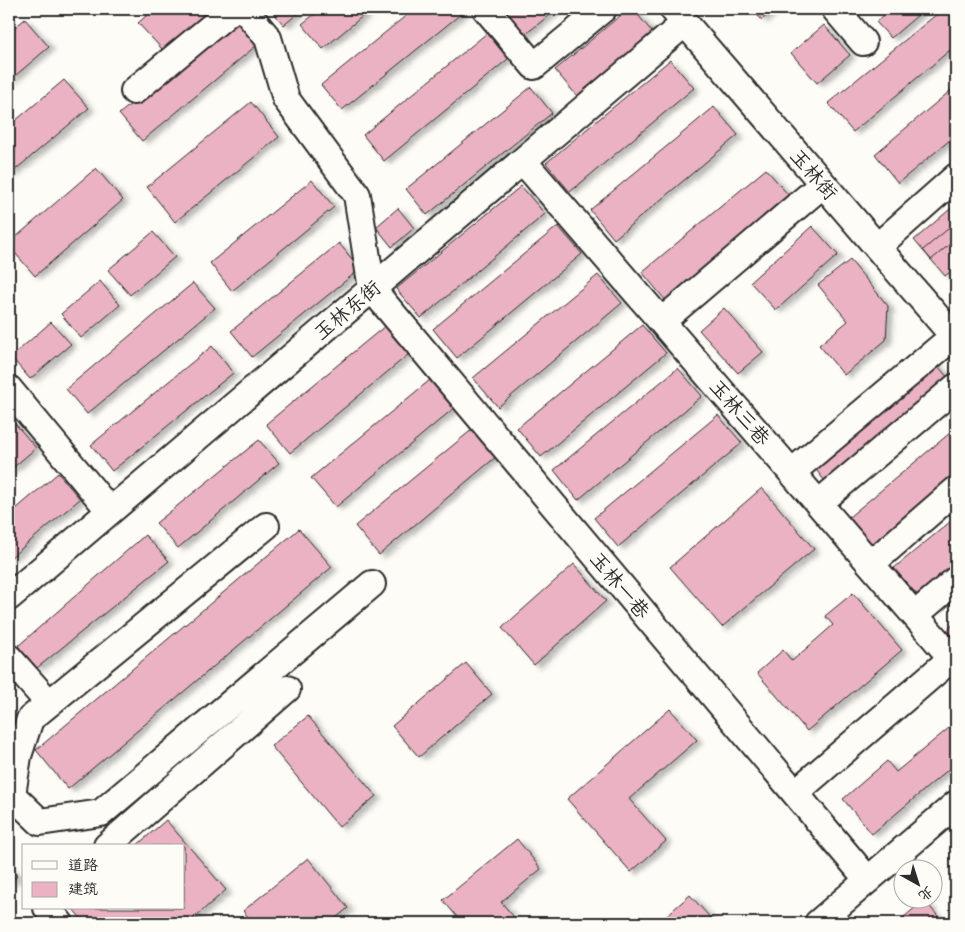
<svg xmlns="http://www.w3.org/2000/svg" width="965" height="932" viewBox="0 0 965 932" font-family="Caveat,'LXGW WenKai TC',sans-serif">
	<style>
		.building { fill: #ebb2c4; stroke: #2b2b2b; filter: url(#shadow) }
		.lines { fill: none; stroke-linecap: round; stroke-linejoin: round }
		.minor-casing { stroke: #2b2b2b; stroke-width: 30 }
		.minor { stroke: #fdfcf7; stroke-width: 26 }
		.labels { text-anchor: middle; stroke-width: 4.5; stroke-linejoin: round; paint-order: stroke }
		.street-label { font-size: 20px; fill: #2b2b2b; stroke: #fdfcf7 }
	</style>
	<defs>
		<filter id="shadow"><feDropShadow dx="5.5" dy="3" stdDeviation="2.5" flood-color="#0004"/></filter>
	</defs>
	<rect width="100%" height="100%" fill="#fdfcf7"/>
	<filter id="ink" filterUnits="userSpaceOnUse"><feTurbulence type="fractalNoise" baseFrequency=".02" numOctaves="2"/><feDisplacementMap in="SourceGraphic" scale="10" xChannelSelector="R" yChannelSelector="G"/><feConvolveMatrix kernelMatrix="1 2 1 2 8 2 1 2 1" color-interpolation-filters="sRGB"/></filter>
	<g filter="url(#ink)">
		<!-- building -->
		<path class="building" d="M154,9H210L163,50L138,23Z
			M270,9H303L284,25Z
			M321,9H371L323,49L302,24Z
			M414,9H467L342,110L321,85Z
			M503,9H557L522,37L500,11Z
			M628,9H633L653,33L577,96L555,70Z
			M752,9H774L762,20Z
			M891,9H925L891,38L876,22Z
			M943,9H956V45L853,132L828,103Z
			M234,18L257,45L142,141L119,114Z
			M25,19L49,47L9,81V32Z
			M824,25L850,55L817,83L791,53Z
			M487,33L508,59L384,161L363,135Z
			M670,60L694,88L570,192L546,163Z
			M64,80L89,108L9,175V126Z
			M956,86V135L898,183L875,154Z
			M531,87L552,113L427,215L406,189Z
			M251,102L279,137L175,222L147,187Z
			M714,107L738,135L614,239L590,210Z
			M96,168L123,200L35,276L9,246V243Z
			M766,169L790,197L666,301L642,272Z
			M312,180L334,207L232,291L210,263Z
			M521,186L545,214L421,318L396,289Z
			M956,204V239L931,260L914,240Z
			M398,208L414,228L392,247L376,227Z
			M956,222V267L945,276L923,250Z
			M558,226L582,254L457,358L433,329Z
			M812,226L838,255L776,310L750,282Z
			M153,232L175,257L130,295L108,270Z
			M339,243L360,269L252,357L231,331Z
			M850,260L888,306L886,340L844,375L819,345L848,321L818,285Z
			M598,275L622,303L498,407L473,378Z
			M100,281L120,305L81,338L61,314Z
			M193,283L215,308L87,414L66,389Z
			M724,308L763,352L738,373L699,330Z
			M391,321L415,349L290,453L266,424Z
			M51,322L71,344L30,379L11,357Z
			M642,325L666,353L541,457L517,428Z
			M212,346L233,373L112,471L91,445Z
			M933,360L954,385L830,488L811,463Z
			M678,368L702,396L578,500L554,470Z
			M436,375L460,403L336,507L311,478Z
			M718,415L742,443L618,547L594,518Z
			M13,421L36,448L9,471V424Z
			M480,423L503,451L379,555L355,526Z
			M956,428V476L873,546L849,517Z
			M259,440L279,463L178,548L156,523Z
			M58,473L80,499L9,559V515Z
			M762,488L814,549L722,627L670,567Z
			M956,517V566L919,597L894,568Z
			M299,529L332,567L68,789L36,750Z
			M145,535L169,561L37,668L18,646Z
			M574,564L606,601L534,665L502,628Z
			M853,593L902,650L807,731L757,673L783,650L792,661L833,625L825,616Z
			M956,622V641L947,630Z
			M466,663L492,694L419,757L392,726Z
			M670,709L697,740L629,799L666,841L631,872L567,799Z
			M308,716L376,796L339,827L271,746Z
			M956,722V763L872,834L843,799L887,761L896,772Z
			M166,820L226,890L188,923H85L72,908H184V846H136Z
			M517,839L541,869L501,902L519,923H462L443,900Z
			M308,858L348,908L330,923H253L243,911Z
			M9,865L17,876L9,883Z
			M690,895L715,923H658Z
			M924,900L944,923H897Z"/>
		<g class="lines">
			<defs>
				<path id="minor" d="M244,9L268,38L286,99L357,195L372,289L868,880
					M486,9L534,66L603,9
					M673,9L956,339
					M835,9L863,42
					M134,91L233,9
					M523,161L956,663
					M877,247L956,177
					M662,321L823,184
					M9,389L110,511
					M792,472L954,336
					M819,503L956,387
					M266,526L30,719L18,756L12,795L40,822L101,813L372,584
					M872,563L956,490
					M9,597L685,23
					M916,614L956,580
					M9,658L49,703
					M795,793L952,658
					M107,846L287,689
					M47,908L60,923
					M818,923L956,804"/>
			</defs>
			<!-- minor casing -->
			<use href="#minor" class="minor-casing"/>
			<!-- minor -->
			<use href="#minor" class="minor"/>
		</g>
	</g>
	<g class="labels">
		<!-- street labels -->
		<g class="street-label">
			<text transform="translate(814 174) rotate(49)" y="7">玉林街</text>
			<text transform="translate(347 310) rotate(-40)" y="7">玉林东街</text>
			<text transform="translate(740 412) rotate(49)" y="7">玉林三巷</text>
			<text transform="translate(620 585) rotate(50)" y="7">玉林一巷</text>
		</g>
	</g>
	<!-- margin -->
	<rect width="965" height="932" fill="none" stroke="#fdfcf7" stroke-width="30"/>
	<rect x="15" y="15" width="935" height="902" fill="none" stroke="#2b2b2b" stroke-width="2" filter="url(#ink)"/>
	<!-- legend -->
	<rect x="22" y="844" width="162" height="65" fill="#fdfcf7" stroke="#a9a8a5"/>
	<rect x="32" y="861" width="25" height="8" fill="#fdfcf7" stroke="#a9a8a5"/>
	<text x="68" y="870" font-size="15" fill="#2b2b2b">道路</text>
	<rect x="32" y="882" width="25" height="15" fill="#ebb2c4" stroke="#a9a8a5"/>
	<text x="68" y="894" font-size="15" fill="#2b2b2b">建筑</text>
	<!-- north arrow -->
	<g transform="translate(918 884) rotate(141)"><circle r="24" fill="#fdfcf7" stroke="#a9a8a5"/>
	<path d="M0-4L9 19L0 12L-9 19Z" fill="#2b2b2b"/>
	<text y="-8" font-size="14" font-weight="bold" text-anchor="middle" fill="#2b2b2b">北</text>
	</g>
</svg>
